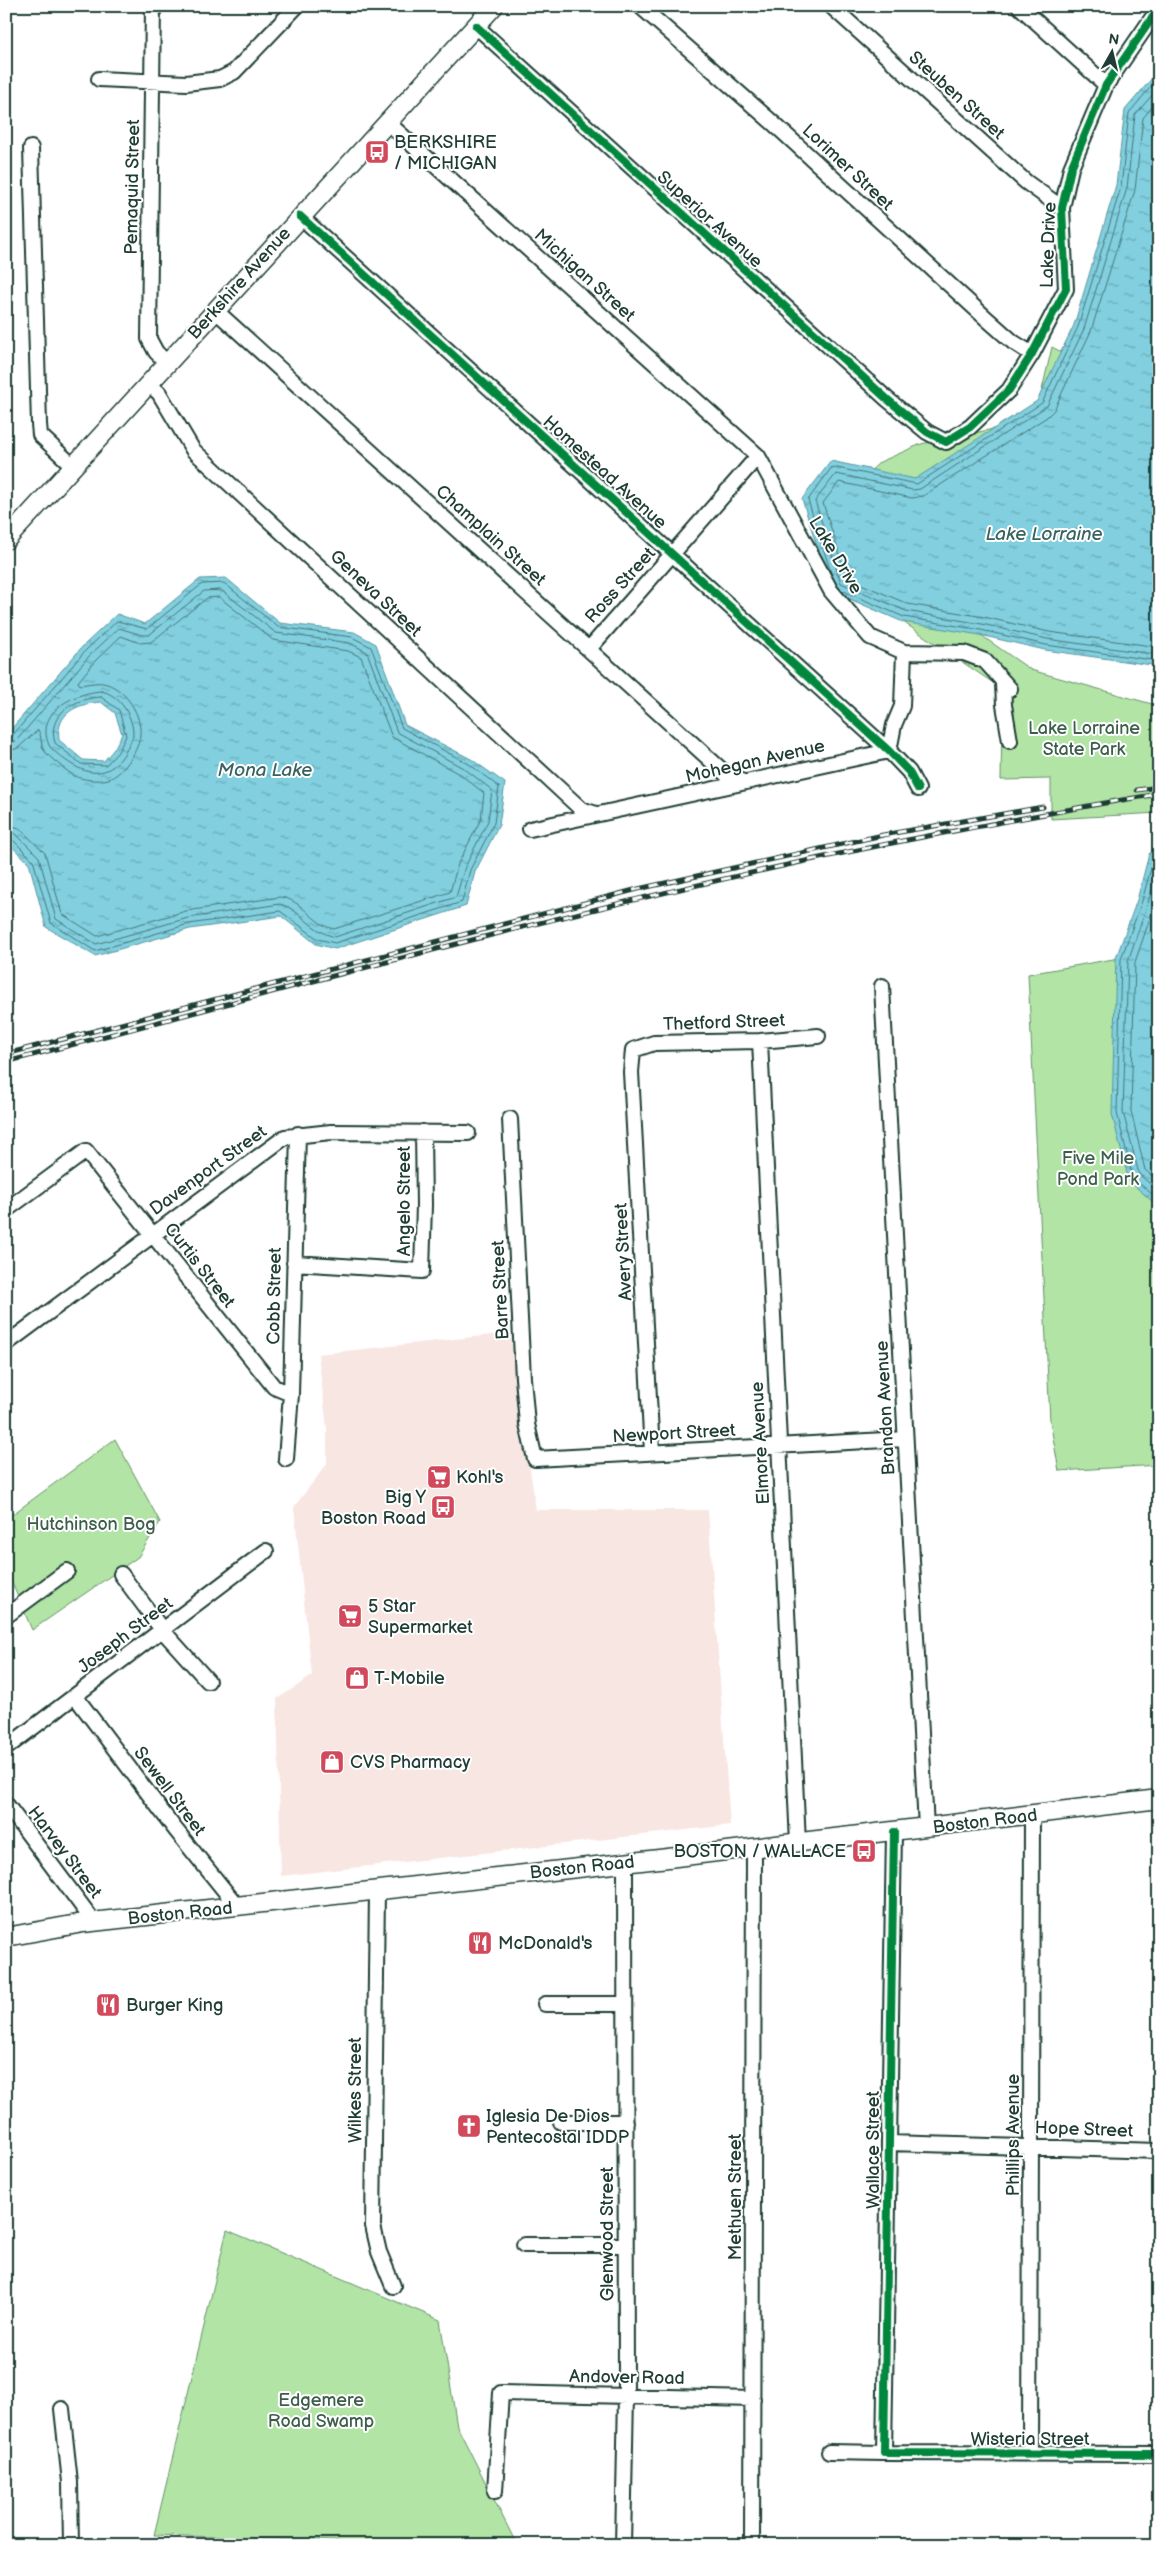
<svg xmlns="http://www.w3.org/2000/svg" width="1165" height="2551" viewBox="0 0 1165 2551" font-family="'Balsamiq Sans',sans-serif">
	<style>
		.built { fill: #f8e6e3 }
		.park { fill: #b1e4a5; stroke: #68906c }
		.water { fill: url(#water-ripples); stroke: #5a959b; fill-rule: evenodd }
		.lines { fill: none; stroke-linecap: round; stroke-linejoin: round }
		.shore { stroke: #467778; stroke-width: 1 }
		.minor-casing { stroke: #1f3d34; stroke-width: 18 }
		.major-casing { stroke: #1f3d34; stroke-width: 21 }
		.minor { stroke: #fff; stroke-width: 14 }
		.major { stroke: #fff; stroke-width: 18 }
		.rail-casing { stroke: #1f3d34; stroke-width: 5 }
		.rail { stroke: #fff; stroke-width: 3; stroke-dasharray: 9; stroke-linecap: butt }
		.cycleway-casing { stroke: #fff; stroke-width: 11 }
		.cycleway { stroke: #00873e; stroke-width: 8 }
		.labels { text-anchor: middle; stroke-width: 4; stroke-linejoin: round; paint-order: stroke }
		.street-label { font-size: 18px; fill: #1f3d34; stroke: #fff }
		.poi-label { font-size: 18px; fill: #1f3d34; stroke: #fff; text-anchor: start }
		.park-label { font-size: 18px; fill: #3c5e4b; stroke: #fff }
		.water-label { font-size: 19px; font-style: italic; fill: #38625f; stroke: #fff }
	</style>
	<defs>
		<pattern id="water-ripples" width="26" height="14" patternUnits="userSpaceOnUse" patternTransform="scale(1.25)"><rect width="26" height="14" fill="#81cfdf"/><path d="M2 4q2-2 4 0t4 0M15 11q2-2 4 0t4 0" fill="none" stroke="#69a9b6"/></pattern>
	</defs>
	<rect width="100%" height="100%" fill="#fff"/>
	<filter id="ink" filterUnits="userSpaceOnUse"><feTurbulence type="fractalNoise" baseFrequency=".02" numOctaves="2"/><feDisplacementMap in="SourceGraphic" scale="10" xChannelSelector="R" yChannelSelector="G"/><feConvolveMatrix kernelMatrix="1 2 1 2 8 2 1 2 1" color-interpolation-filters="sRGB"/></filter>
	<g filter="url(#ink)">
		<!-- built -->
		<path class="built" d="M510,1333L536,1510H708L730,1825L281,1876L277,1699L312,1676L294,1507L327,1464V1428L318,1354Z"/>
		<!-- park -->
		<path class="park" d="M1052,347L1082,363L1071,408L1054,443L915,479L861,508L848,543L1031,670L1159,706V813L1051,819V779L1001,780L1002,719L1008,693L813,561L839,500L880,462L921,444L1027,422L1041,394Z
			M1159,951V1465L1059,1471L1050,1421L1028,974Z
			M115,1439L160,1522L138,1557L32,1630L6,1569V1519Z
			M227,2230L440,2320L457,2426L517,2545H339L338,2541L154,2535Z"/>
		<!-- water -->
		<path class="water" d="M1159,70V666L1045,650L980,635L903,622L831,591L802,499L831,461L915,479L1037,401L1074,325L1116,185L1125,110Z
			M226,578L280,623L354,632L376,644L405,725L471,759L505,783L499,825L475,872L466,906L335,949L316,944L281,916L190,929L95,956L46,927L29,863L6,841V735L82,647L117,614L145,624L200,579ZM101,702L115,713L122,734L114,749L104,761L83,760L59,740C56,713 76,704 101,702Z
			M1159,845V1207L1129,1181L1112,1114L1116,958L1137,900L1149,854Z"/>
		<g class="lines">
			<!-- shore -->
			<path class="shore" d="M1159,87L1135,115L1127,188L1084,329L1047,406L920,489L913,490L836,474L815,501L841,583L906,611L982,624L1047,639L1159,655
				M1159,99L1143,118L1135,190L1091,331L1054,410L1047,417L923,496L912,498L839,482L823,503L847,578L908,604L984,617L1049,632L1159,647
				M831,573L808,500L832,467L917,484L1042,403L1078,327L1121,187L1129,113L1159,77
				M841,590L904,617L981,630L1046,645L1159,661
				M101,691C120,694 134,718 133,736C114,786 83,779 50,747C33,713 73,693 101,691Z
				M101,697L119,710L126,736L118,752L106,765L81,764L55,743C46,713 76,698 101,697Z
				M6,738L12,736L86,650L117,621L147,629L202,584L224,583L278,627L352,637L371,647L402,728L469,764L499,787L494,823L470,870L462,902L335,943L318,939L280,911L189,924L95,951L51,923L33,860L12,839L6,838
				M6,744L16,741L90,655L119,628L142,635H149L204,591L221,590L276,633L350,643L367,652L397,732L465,769L492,790L488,821L465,867L456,897L335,937C311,932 299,908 280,904L188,918L96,944L56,919L39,857L16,834L6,831
				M6,752L18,748L38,730C43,737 39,747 47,754C53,760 70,774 77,777C85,780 103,782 111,778C124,772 139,750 140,735C142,715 126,690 107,684C99,681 88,684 80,685L78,682L96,660L121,636L140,643L151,642L207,598L219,597L273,640L348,651L361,657L392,737L461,775L484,793L481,819L458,864L450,892L334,929C313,925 302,899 280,897L186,911L97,936L62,914L45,853L19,828L6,824
				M1159,852L1154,857L1142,901L1121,959L1117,1113L1133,1178L1159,1200
				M1159,863L1148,903L1128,961L1123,1112L1139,1174L1159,1192
				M1159,892L1135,962L1131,1111L1145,1170L1159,1182"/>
			<defs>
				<path id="minor" d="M153,6L149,339L156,352L166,362
					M640,6L773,123L987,319L1013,342L1032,354
					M831,6L1026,182L1062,208
					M1019,6L1106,85
					M476,26L887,399L927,432L946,442L970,427L1009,390L1032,354L1066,289L1062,208L1071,168L1106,85L1159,8
					M99,79L186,83L220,79L234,72L297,6
					M387,122L758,456L831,591L870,637L904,652L964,653L985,661L1010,689
					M31,148L39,424L40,435L73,466
					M300,216L889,751L909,772L918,789
					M216,311L727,775L743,782
					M148,383L159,393L193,450L581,809L596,814
					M589,649L758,456
					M1003,684L1004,705L1010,741
					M530,829L889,751L894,725L902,706L904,652
					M882,986L926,1828
					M760,1041L798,1843
					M510,1119L523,1378L527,1424L535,1459L904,1439
					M6,1210L86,1151L274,1387L291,1394
					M294,1263L422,1271L424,1205L423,1132
					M6,1344L285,1137L331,1132L468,1133
					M652,1452L631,1072L633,1050L654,1043L760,1041L818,1036
					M286,1459L291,1394L298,1134
					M121,1574L163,1631L208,1681
					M6,1616L67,1571
					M75,1696L175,1829L237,1906
					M6,1748L266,1551
					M6,1804L94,1922
					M894,1832L884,2453L1159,2454
					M377,1891L373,2226L379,2252L393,2286
					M545,2004H625
					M561,2122H626
					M889,2143L1159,2151
					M524,2245H625
					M62,2409L70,2482L71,2545
					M829,2452L884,2453
					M1030,2454L1032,1816
					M495,2491L501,2393L753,2399
					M623,2545L626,2395L625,1863
					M752,2545L754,1848"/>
				<path id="major" d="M6,540L494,6
					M6,1937L83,1923L668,1858L1159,1799"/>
			</defs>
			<!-- minor casing -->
			<use href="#minor" class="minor-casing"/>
			<!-- major casing -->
			<use href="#major" class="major-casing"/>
			<!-- minor -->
			<use href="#minor" class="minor"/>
			<!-- major -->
			<use href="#major" class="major"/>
			<defs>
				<path id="rail" d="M1137,790L1159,787
					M6,1054L638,889L883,835L1043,807
					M6,1062C325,979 642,889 965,829C1030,817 1094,804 1159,794"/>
			</defs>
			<!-- rail casing -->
			<use href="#rail" class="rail-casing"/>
			<!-- rail -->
			<use href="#rail" class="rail"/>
			<defs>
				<path id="cycleway" d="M476,26L887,399L927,432L946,442L970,427L1009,390L1032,354L1066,289L1062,208L1071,168L1106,85L1159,8
					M300,216L889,751L909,772L918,789
					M894,1832L884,2453L1159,2454"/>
			</defs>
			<!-- cycleway casing -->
			<use href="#cycleway" class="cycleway-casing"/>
			<!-- cycleway -->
			<use href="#cycleway" class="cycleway"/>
		</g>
	</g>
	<!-- icons -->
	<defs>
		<symbol id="bus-square" viewBox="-11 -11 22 22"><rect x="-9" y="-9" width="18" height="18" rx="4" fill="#d1495b" stroke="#fff"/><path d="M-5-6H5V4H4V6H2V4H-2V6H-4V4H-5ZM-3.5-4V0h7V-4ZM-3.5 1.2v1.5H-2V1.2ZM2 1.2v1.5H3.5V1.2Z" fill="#fff"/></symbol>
		<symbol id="supermarket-square" viewBox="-11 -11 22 22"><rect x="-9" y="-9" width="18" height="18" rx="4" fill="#d1495b" stroke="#fff"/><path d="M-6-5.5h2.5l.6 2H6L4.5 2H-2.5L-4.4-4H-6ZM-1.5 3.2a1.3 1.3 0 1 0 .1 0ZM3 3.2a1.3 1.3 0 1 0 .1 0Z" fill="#fff"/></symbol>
		<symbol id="shop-square" viewBox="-11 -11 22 22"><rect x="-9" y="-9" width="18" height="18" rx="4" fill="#d1495b" stroke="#fff"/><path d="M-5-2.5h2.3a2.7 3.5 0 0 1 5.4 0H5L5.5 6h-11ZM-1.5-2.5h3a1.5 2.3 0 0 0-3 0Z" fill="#fff"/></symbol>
		<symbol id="restaurant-square" viewBox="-11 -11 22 22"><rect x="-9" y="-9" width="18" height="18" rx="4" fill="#d1495b" stroke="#fff"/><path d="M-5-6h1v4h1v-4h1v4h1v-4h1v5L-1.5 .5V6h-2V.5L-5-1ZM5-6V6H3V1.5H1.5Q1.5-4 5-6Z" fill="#fff"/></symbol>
		<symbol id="church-square" viewBox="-11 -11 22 22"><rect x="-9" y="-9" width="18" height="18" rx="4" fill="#d1495b" stroke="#fff"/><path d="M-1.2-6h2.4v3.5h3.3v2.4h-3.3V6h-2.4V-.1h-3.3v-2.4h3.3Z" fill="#fff"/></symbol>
	</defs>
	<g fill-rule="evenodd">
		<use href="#bus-square" x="363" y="138" width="28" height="28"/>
		<use href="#supermarket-square" x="425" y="1463" width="28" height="28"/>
		<use href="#bus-square" x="429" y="1493" width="28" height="28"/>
		<use href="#supermarket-square" x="336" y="1602" width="28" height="28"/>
		<use href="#shop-square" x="343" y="1664" width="28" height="28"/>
		<use href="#shop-square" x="318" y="1748" width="28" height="28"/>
		<use href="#bus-square" x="850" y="1837" width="28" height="28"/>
		<use href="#restaurant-square" x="466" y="1929" width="28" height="28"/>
		<use href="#restaurant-square" x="94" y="1991" width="28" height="28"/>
		<use href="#church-square" x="455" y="2112" width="28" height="28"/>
	</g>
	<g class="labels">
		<!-- street labels -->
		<g class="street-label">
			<text transform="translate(957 95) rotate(42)" y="6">Steuben Street</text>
			<text transform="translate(848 167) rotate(43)" y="6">Lorimer Street</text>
			<text transform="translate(132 187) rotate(-89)" y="6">Pemaquid Street</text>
			<text transform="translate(710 219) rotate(42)" y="6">Superior Avenue</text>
			<text transform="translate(1048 245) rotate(-88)" y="6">Lake Drive</text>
			<text transform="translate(585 275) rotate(42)" y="6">Michigan Street</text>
			<text transform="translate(239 283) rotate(-48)" y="6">Berkshire Avenue</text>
			<text transform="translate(605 472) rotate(42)" y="6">Homestead Avenue</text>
			<text transform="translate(491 535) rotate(42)" y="6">Champlain Street</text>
			<text transform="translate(836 555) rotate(59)" y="6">Lake Drive</text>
			<text transform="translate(620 585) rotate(-48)" y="6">Ross Street</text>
			<text transform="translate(376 593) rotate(43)" y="6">Geneva Street</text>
			<text transform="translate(755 761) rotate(-13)" y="6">Mohegan Avenue</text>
			<text transform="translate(724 1022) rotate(-2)" y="6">Thetford Street</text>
			<text transform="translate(208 1170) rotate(-36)" y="6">Davenport Street</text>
			<text transform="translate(404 1201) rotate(-90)" y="6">Angelo Street</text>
			<text transform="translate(623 1252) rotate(-93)" y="6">Avery Street</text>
			<text transform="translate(200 1265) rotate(52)" y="6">Curtis Street</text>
			<text transform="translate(500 1290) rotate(-93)" y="6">Barre Street</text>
			<text transform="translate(274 1296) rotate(-89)" y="6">Cobb Street</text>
			<text transform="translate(885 1408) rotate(-93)" y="6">Brandon Avenue</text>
			<text transform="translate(674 1433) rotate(-3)" y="6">Newport Street</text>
			<text transform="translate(760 1443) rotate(-93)" y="6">Elmore Avenue</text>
			<text transform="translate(125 1635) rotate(-37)" y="6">Joseph Street</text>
			<text transform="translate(170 1791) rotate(53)" y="6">Sewell Street</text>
			<text transform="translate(985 1821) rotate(-7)" y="6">Boston Road</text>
			<text transform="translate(65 1852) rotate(53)" y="6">Harvey Street</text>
			<text transform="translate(582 1867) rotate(-6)" y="6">Boston Road</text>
			<text transform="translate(180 1913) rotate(-6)" y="6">Boston Road</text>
			<text transform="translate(355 2090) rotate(-90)" y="6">Wilkes Street</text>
			<text transform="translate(1084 2129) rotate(2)" y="6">Hope Street</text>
			<text transform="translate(1013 2135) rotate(-90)" y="6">Phillips Avenue</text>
			<text transform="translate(873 2150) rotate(-90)" y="6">Wallace Street</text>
			<text transform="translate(735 2197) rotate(-90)" y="6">Methuen Street</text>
			<text transform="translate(607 2234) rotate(-90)" y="6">Glenwood Street</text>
			<text transform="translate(627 2377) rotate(1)" y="6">Andover Road</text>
			<text x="1030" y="2445">Wisteria Street</text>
		</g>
		<!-- poi labels -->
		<g class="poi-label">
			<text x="394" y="148">BERKSHIRE<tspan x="394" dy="21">/ MICHIGAN</tspan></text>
			<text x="456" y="1483">Kohl's</text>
			<text x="426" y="1503" text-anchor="end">Big Y<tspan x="426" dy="21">Boston Road</tspan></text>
			<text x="368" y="1612">5 Star<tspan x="368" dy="21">Supermarket</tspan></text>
			<text x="374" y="1684">T-Mobile</text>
			<text x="350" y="1768">CVS Pharmacy</text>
			<text x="846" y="1857" text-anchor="end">BOSTON / WALLACE</text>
			<text x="498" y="1949">McDonald's</text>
			<text x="126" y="2011">Burger King</text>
			<text x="486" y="2122">Iglesia De Dios<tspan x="486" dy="21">Pentecostal IDDP</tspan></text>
		</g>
		<!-- park labels -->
		<g class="park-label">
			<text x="1084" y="734">Lake Lorraine<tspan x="1084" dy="21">State Park</tspan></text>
			<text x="1098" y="1164">Five Mile<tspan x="1098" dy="21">Pond Park</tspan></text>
			<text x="91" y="1530">Hutchinson Bog</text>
			<text x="321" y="2406">Edgemere<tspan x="321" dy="21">Road Swamp</tspan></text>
		</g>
		<!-- water labels -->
		<g class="water-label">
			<text x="1044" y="540">Lake Lorraine</text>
			<text x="265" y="776">Mona Lake</text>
		</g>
	</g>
	<!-- margin -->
	<rect width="1165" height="2551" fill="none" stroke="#fff" stroke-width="25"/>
	<rect x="12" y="12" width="1140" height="2526" fill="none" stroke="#1f3d34" stroke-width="2" filter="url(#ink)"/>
	<!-- north arrow -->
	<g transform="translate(1112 52) rotate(8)" stroke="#ffffff" stroke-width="4" paint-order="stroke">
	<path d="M0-4L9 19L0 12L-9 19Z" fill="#1f3d34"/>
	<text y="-8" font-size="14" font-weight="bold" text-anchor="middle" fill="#1f3d34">N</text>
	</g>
</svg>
